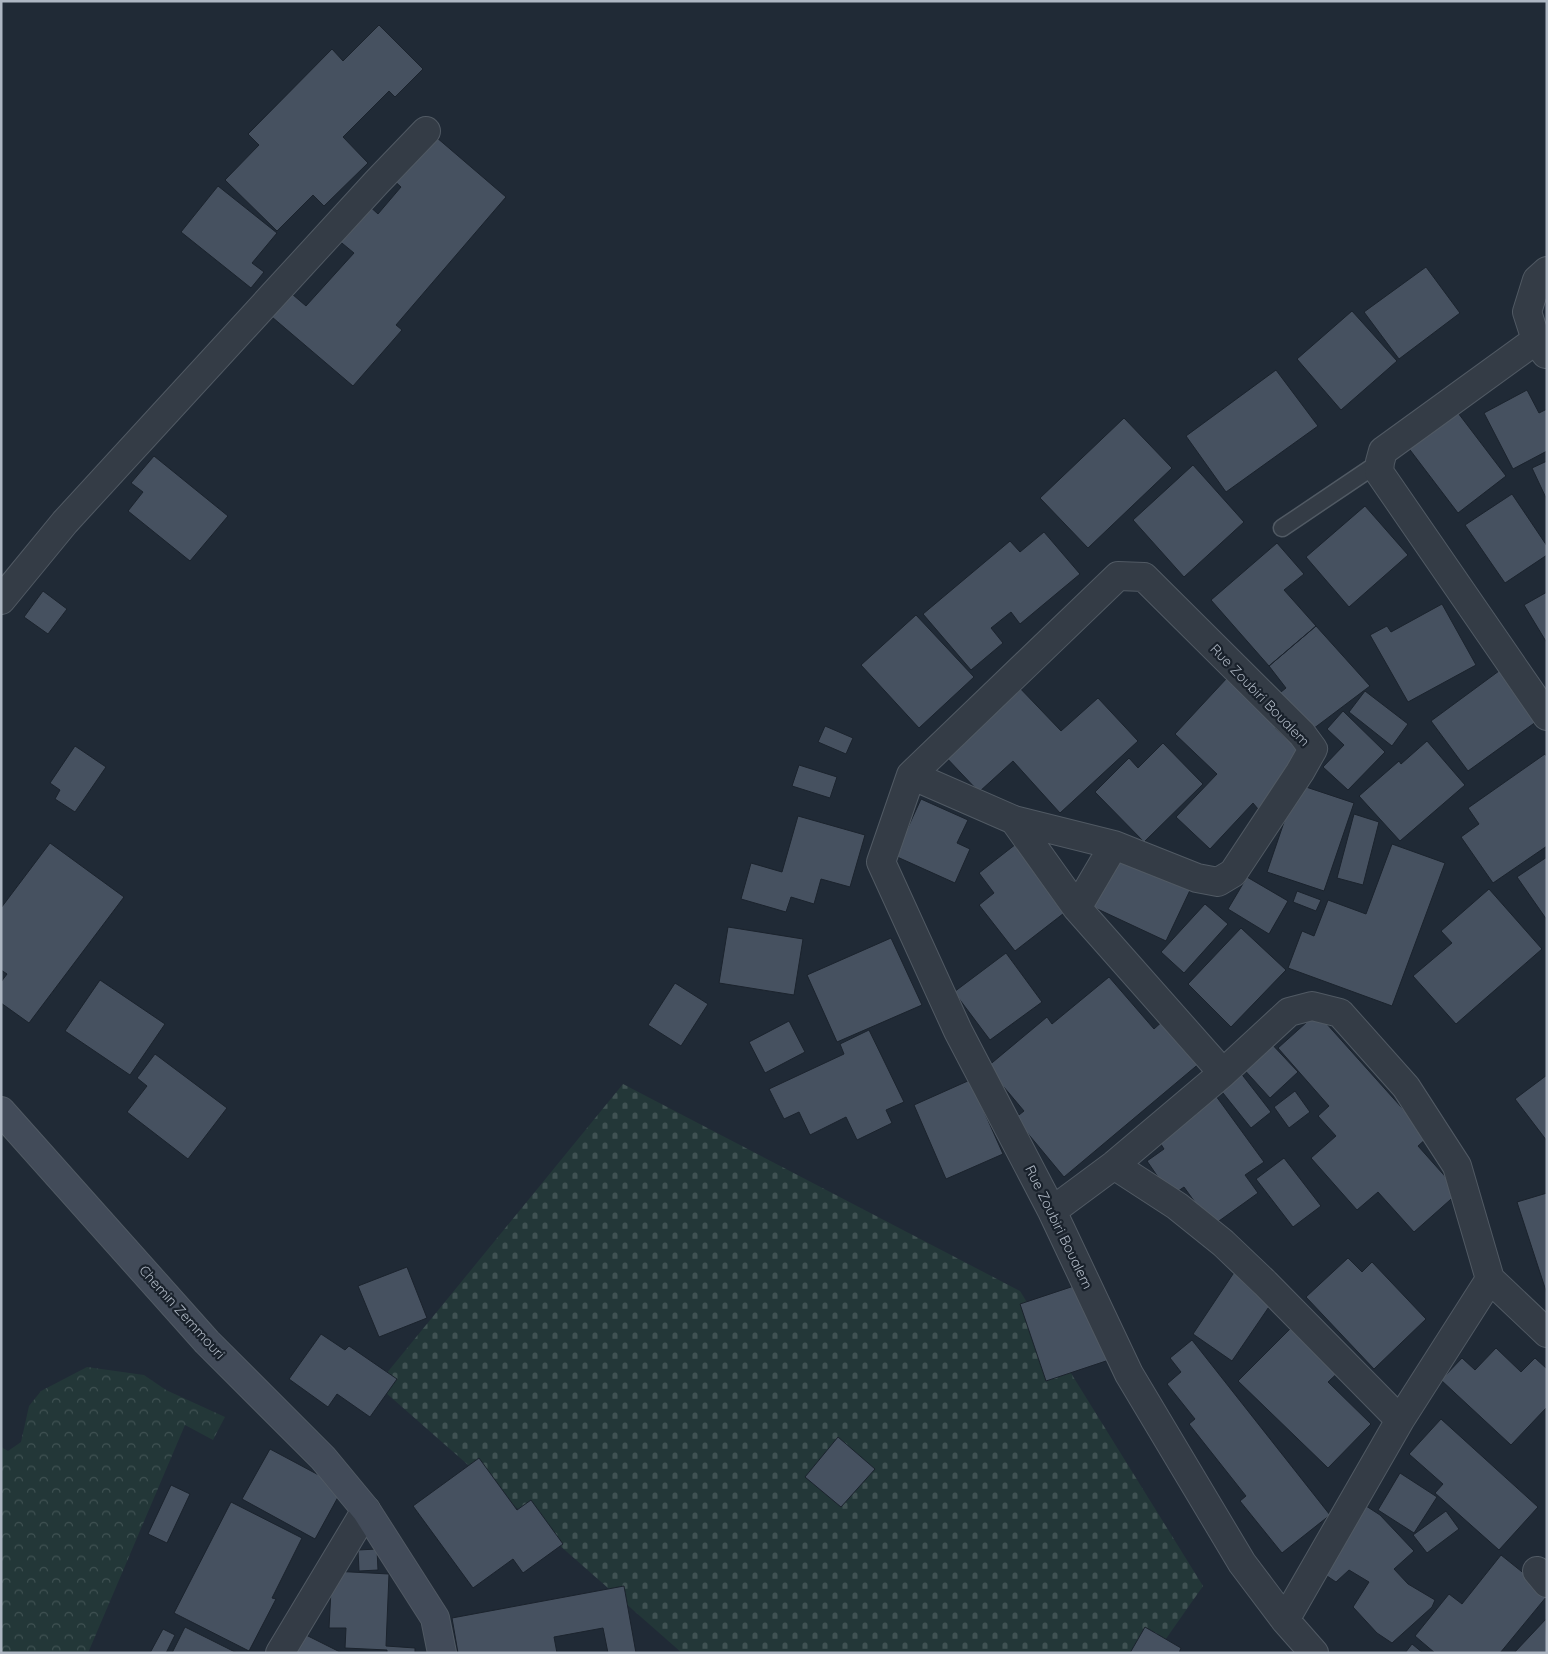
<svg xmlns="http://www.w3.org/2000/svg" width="1548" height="1654" viewBox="0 0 1548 1654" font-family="Quicksand,sans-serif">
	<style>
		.forest { fill: url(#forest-crowns) }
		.cemetery { fill: url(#cemetery-stones) }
		.building { fill: #465160; stroke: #1b232d }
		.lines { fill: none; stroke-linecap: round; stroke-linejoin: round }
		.lane-casing { stroke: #515a64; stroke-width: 19 }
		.street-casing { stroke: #515a64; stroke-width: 30 }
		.secondary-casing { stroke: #515a64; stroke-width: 30 }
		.lane { stroke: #343c46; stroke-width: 16 }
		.street { stroke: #343c46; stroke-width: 28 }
		.secondary { stroke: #424b59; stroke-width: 28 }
		.labels { text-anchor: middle; stroke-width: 4.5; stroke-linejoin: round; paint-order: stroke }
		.street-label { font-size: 14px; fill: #aeb7c3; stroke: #19212b }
	</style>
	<defs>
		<pattern id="forest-crowns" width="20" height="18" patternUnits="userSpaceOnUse" patternTransform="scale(1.25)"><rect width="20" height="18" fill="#233738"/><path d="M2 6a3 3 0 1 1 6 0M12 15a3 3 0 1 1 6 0" fill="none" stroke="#405253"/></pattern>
		<pattern id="cemetery-stones" width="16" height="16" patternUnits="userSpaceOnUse" patternTransform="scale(1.25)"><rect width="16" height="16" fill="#233738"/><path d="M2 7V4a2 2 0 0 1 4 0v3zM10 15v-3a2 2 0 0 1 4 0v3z" fill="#405253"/></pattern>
	</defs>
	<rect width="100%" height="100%" fill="#202a36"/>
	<!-- forest -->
	<path class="forest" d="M87,1367L144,1375L166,1390L225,1417L213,1440L185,1425L88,1653H1V1447L8,1451L21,1442L29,1406L41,1391Z"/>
	<!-- cemetery -->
	<path class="cemetery" d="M623,1084L1020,1291L1203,1586L1156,1653H682L377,1385Z"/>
	<!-- building -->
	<path class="building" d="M379,25L423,69L395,97L389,91L343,137L368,163L324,206L313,195L277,231L225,180L259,145L248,134L332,49L343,61Z
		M429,131L506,197L396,325L402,330L353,386L272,317L292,294L306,306L354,253L337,239L367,204L378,214L401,187L390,177Z
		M218,186L277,233L252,263L264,272L251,288L181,232Z
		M1426,267L1460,313L1399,359L1364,312Z
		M1352,311L1397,361L1341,410L1297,359Z
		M1276,370L1318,426L1226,492L1186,436Z
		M1527,390L1539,413L1547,409V451L1513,469L1484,413Z
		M1452,405L1506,476L1458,513L1404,442Z
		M1124,418L1172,468L1088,548L1040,498Z
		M154,456L228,516L190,561L128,511L143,492L131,483Z
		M1547,461V500L1532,468Z
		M1193,465L1244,522L1184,577L1133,520Z
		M1512,494L1547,546V555L1505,583L1465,525Z
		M1365,506L1408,555L1349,607L1306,557Z
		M1044,532L1080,574L1020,624L1011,612L991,628L1003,643L971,670L923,614L1010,541L1020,552Z
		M1277,543L1304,574L1284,590L1316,626L1269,666L1211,600Z
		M43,591L67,609L48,634L24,617Z
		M1547,592V643L1524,605Z
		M1442,604L1476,665L1408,702L1370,635L1387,626L1391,632Z
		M916,615L974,677L919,728L861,665Z
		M1316,626L1370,686L1309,732L1276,696L1286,688L1269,666Z
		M1503,668L1540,719L1468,771L1431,721Z
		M1227,678L1277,725L1275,728L1306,757L1258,809L1253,803L1210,849L1176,817L1217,774L1175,734Z
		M1016,684L1061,731L1098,698L1138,741L1060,813L1013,761L979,792L942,753Z
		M1365,691L1408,724L1392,746L1349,712Z
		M1343,711L1385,752L1348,790L1323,767L1344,745L1327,729Z
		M825,726L853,738L846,754L818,742Z
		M1427,741L1465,785L1400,841L1359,796L1399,761L1401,764Z
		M1163,743L1203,784L1144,842L1095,792L1129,758L1138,768Z
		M75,746L106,767L75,812L55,799L60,790L50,783Z
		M1545,754L1547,757V846L1493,883L1461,837L1479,824L1468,808Z
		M799,765L837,777L830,798L792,786Z
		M1297,784L1354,803L1324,891L1267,872Z
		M921,799L968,820L957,843L970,849L955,883L895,856Z
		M1354,814L1379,822L1363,885L1337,878Z
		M798,816L865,835L850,887L821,879L814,904L791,897L786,912L741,899L751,863L782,872Z
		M50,843L124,897L29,1023L1,1003V982L7,974L1,970V908Z
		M1016,844L1068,910L1015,951L979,905L994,893L979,873Z
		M1392,844L1445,863L1392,1006L1288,968L1302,931L1314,936L1328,900L1366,914Z
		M1117,851L1192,886L1166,941L1091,906Z
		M1547,857V920L1517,877Z
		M1247,877L1288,901L1269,934L1228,909Z
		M1489,889L1542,949L1456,1024L1413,976L1452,943L1441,931Z
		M1297,891L1321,900L1316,911L1293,902Z
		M1205,904L1228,924L1184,973L1161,952Z
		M728,927L803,939L794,995L719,983Z
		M1241,928L1286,970L1231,1027L1188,984Z
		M891,938L922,1005L837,1042L807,975Z
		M1006,953L1042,1002L990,1040L954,992Z
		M1109,977L1154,1029L1165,1019L1201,1062L1064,1177L1015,1118L1024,1111L987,1067L1047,1017L1052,1024Z
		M100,980L165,1024L130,1075L65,1031Z
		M675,983L708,1004L681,1046L648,1025Z
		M1317,1013L1428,1137L1418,1146L1459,1192L1414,1232L1378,1192L1357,1210L1311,1158L1336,1136L1318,1116L1329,1106L1278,1048Z
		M789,1021L805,1052L765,1073L749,1042Z
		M869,1030L904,1102L886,1110L892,1123L857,1140L846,1117L810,1135L799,1112L784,1119L769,1089L844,1054L840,1044Z
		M1268,1040L1298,1072L1270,1098L1240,1065Z
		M155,1054L227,1108L188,1159L127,1112L147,1086L137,1078Z
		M1240,1072L1271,1112L1251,1128L1219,1088Z
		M1547,1075V1141L1515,1099Z
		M970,1080L1003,1154L946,1179L914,1105Z
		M1295,1091L1310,1112L1289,1128L1274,1107Z
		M1216,1096L1264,1162L1245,1175L1258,1193L1212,1226L1184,1187L1171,1196L1147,1161L1164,1149L1157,1138Z
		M1284,1158L1321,1206L1293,1227L1256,1179Z
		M1547,1193V1294L1517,1202Z
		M1348,1258L1362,1272L1372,1262L1426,1319L1374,1369L1306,1297Z
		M407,1267L427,1318L379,1337L358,1286Z
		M1235,1271L1275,1298L1232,1361L1193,1334Z
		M1083,1283L1109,1360L1046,1381L1020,1304Z
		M1296,1323L1344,1367L1328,1382L1371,1424L1328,1468L1238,1381Z
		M321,1334L345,1350L349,1346L397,1379L370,1417L337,1394L328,1407L289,1379Z
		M1192,1340L1330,1515L1282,1553L1240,1501L1246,1496L1189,1424L1195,1419L1167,1384L1181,1372L1170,1358Z
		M1496,1348L1521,1372L1535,1358L1547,1369V1407L1511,1445L1441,1380L1462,1358L1475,1370Z
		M1441,1419L1538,1507L1499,1550L1435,1493L1443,1484L1409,1454Z
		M838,1437L875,1469L841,1507L805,1477Z
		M270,1449L343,1488L315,1539L242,1499Z
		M479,1458L517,1510L531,1500L563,1544L523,1573L513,1559L473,1588L413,1506Z
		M1400,1473L1437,1497L1414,1533L1378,1510Z
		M171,1485L190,1494L167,1543L148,1534Z
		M231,1502L302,1538L272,1598L276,1599L249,1651L174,1613Z
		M1363,1504L1380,1515L1414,1551L1394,1569L1408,1584L1435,1600L1432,1607L1392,1643L1377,1633L1353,1607L1369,1582L1349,1570L1336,1582L1321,1572Z
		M1446,1511L1459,1529L1427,1553L1413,1535Z
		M377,1549L378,1570L359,1571L358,1550Z
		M1501,1555L1547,1592V1596L1500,1653H1435L1415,1636L1449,1594L1462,1604Z
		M332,1571L389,1574L386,1646L415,1648V1653H387V1650L345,1648L346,1628H329Z
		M624,1586L636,1653H608L603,1628L554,1637L557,1653H458L452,1618Z
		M1546,1619L1547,1653H1514Z
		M185,1627L237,1653H172Z
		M1145,1627L1181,1648L1179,1653H1130Z
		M163,1629L175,1635L166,1653H150Z
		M300,1632L342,1653H290Z
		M1412,1644L1423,1653H1405Z"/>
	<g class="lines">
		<defs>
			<path id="lane" d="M1282,528L1380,462"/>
			<path id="street" d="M1536,340L1383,451L1380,462L1379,472L1547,716
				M1546,354L1536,340L1527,312L1537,280L1547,271
				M1,600L65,522L377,182L426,131
				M911,775L1118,576L1144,577L1302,734L1313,749L1300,772L1233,873L1218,882L1197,878L1114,845L1014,820L911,775L881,862L958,1031L1052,1211L1129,1374L1242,1563L1285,1620L1314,1653
				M1014,820L1077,908L1223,1073
				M1077,908L1114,845
				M1114,1165L1177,1206L1223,1243L1265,1283L1400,1420
				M1052,1211L1114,1165L1223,1073L1289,1012L1312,1006L1340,1013L1406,1087L1457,1166L1490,1279L1547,1333
				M1537,1571L1547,1583
				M1285,1620L1400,1420L1490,1279
				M280,1653L366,1510"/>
			<path id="secondary" d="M1,1111L207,1342L323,1458L366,1510L435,1618L442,1653"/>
		</defs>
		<!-- lane casing -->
		<use href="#lane" class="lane-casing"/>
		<!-- street casing -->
		<use href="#street" class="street-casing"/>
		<!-- secondary casing -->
		<use href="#secondary" class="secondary-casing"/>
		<!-- lane -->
		<use href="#lane" class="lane"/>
		<!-- street -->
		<use href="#street" class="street"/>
		<!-- secondary -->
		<use href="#secondary" class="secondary"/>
	</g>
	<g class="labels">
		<!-- street labels -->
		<g class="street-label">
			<text transform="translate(1260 695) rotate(46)" y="5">Rue Zoubiri Boualem</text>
			<text transform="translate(1059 1227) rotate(64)" y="5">Rue Zoubiri Boualem</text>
			<text transform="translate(182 1312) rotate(48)" y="5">Chemin Zemmouri</text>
		</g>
	</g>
	<!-- border -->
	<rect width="1548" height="1654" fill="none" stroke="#aeb7c3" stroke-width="5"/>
</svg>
